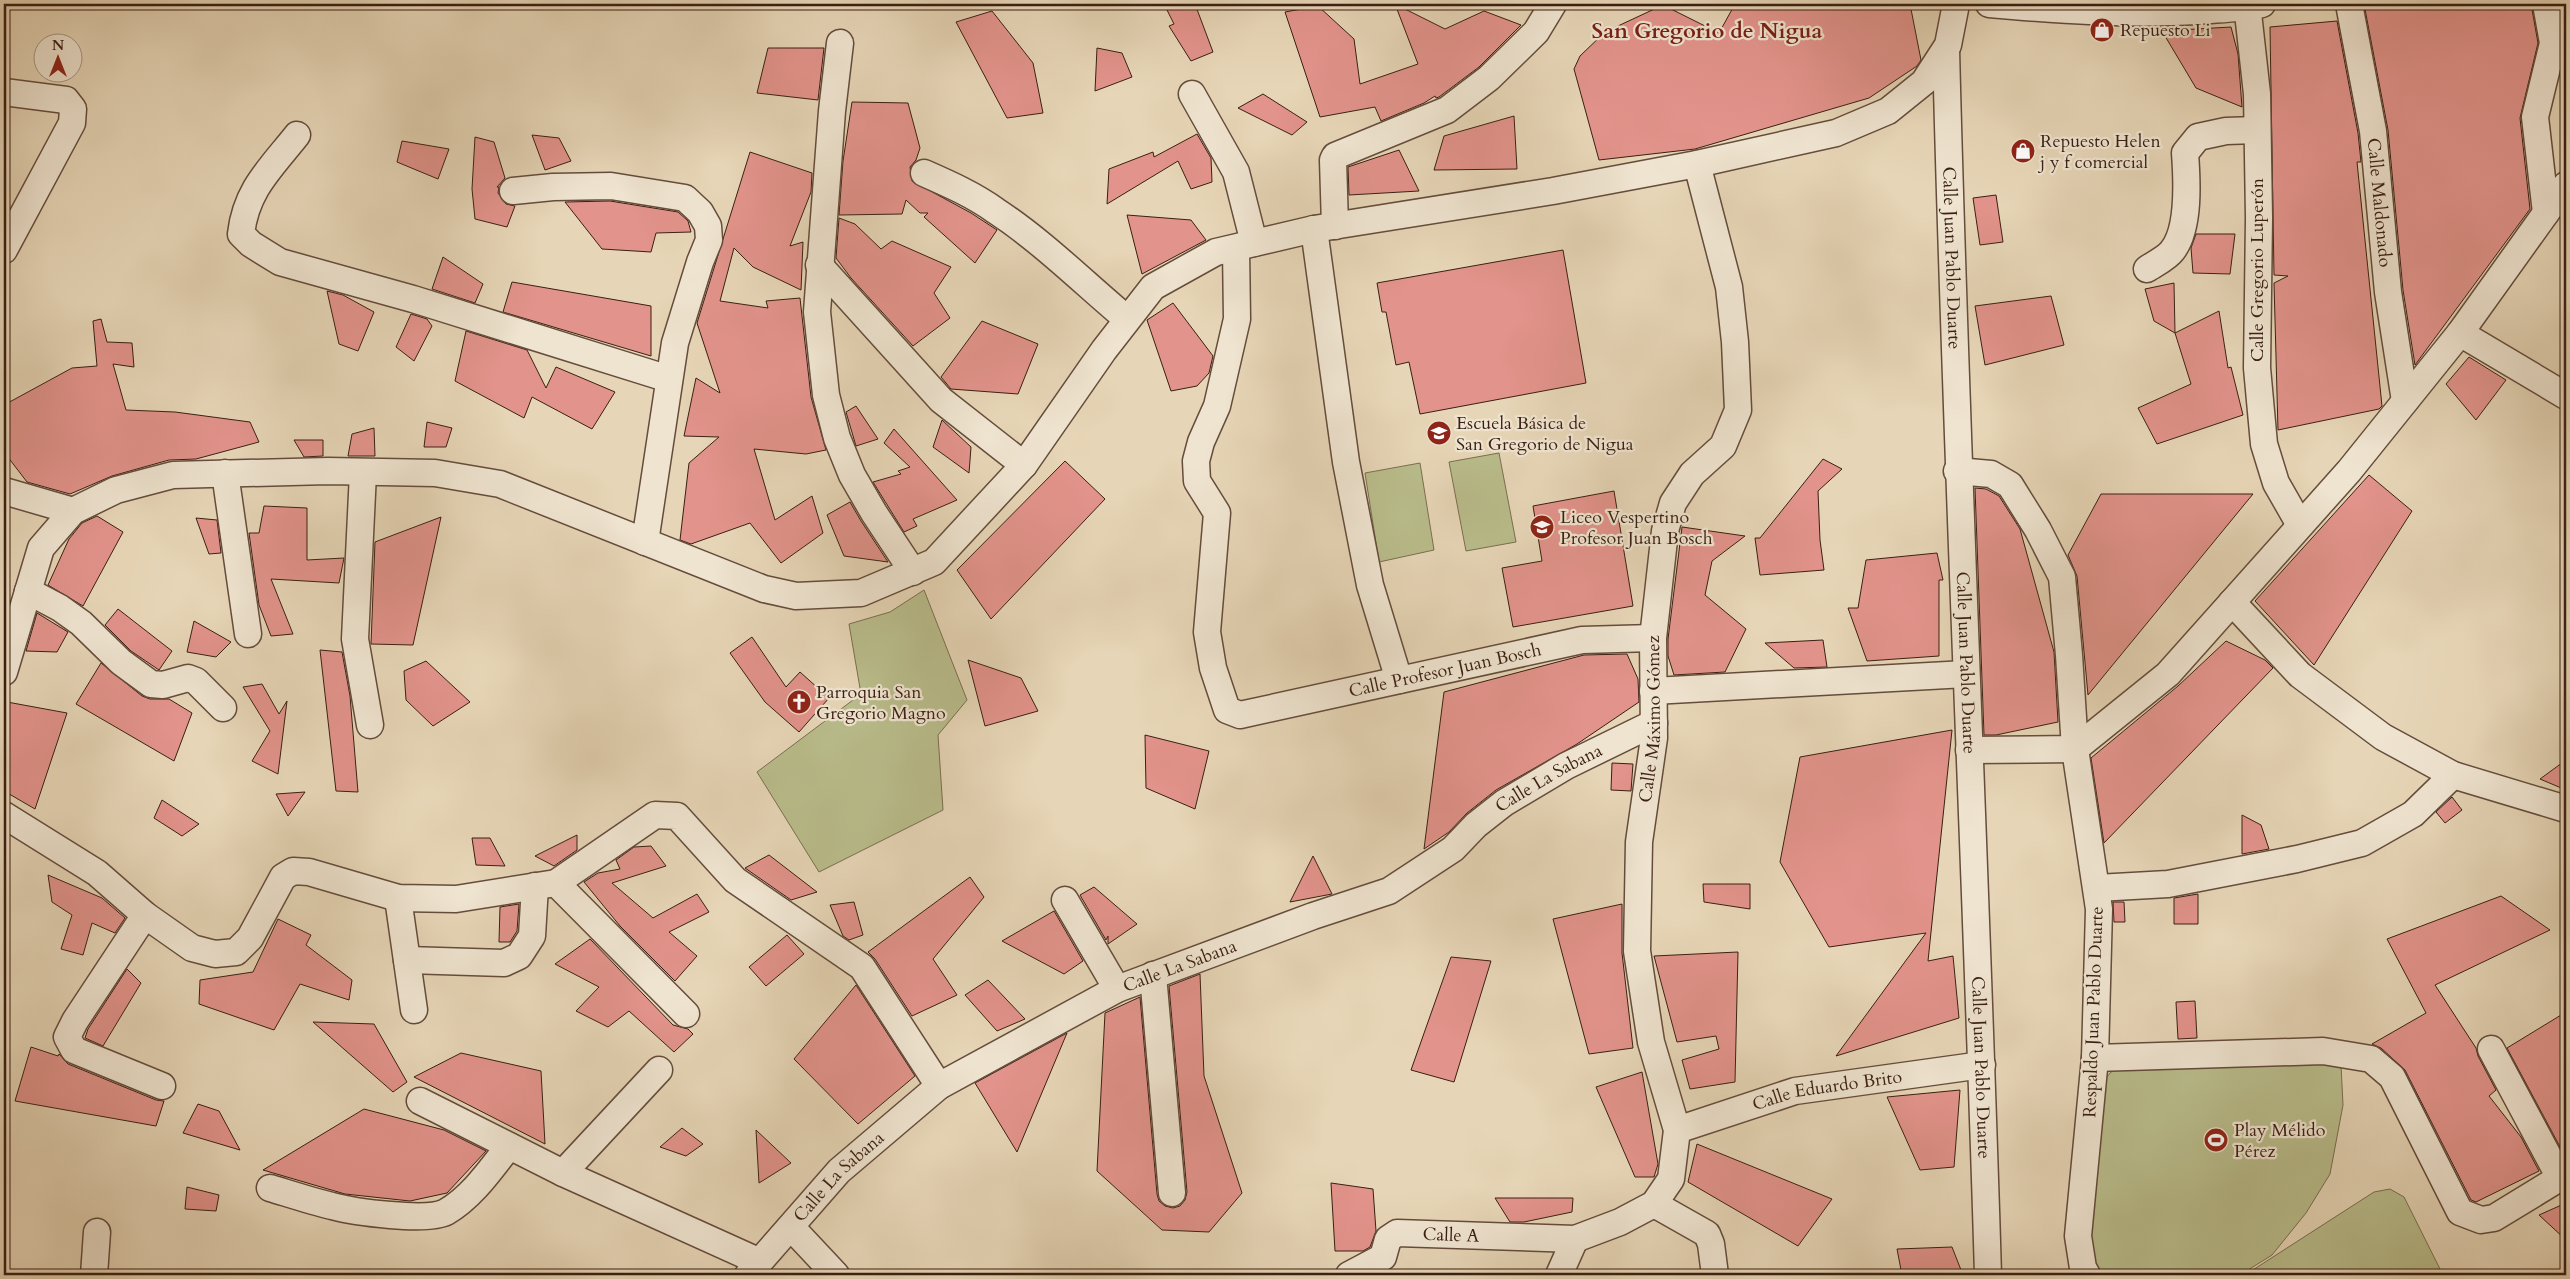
<svg xmlns="http://www.w3.org/2000/svg" width="2570" height="1279" viewBox="0 0 2570 1279" font-family="Cardo,serif">
	<style>
		.green { fill: #b9bc8b; stroke: #7a6e4f }
		.building { fill: #e2938b; stroke: #3a1f13 }
		.lines { fill: none; stroke-linecap: round; stroke-linejoin: round }
		.minor-casing { stroke: #654c3c; stroke-width: 29 }
		.minor { stroke: #efe4d0; stroke-width: 26 }
		.labels { text-anchor: middle; stroke-width: 4.5; stroke-linejoin: round; paint-order: stroke }
		.poi-label { font-size: 18px; fill: #3a1f13; stroke: #efe4d0; text-anchor: start }
		.street-label { font-size: 18px; fill: #3a1f13; stroke: #efe4d0 }
		.district-label { font-size: 22px; font-weight: bold; fill: #7a1f14; stroke: #efe4d0 }
	</style>
	<rect width="100%" height="100%" fill="#e6d5b6"/>
	<filter id="stains"><feTurbulence type="fractalNoise" baseFrequency=".004" numOctaves="4"/><feColorMatrix values="0 0 0 0 .2 0 0 0 0 .09 0 0 0 0 .02 0 0 0 .5 -.17"/></filter>
	<radialGradient id="worn" r=".72"><stop offset=".6" stop-color="#630" stop-opacity="0"/><stop offset="1" stop-color="#630" stop-opacity=".3"/></radialGradient>
	<!-- green -->
	<path class="green" d="M1499,453L1516,542L1466,551L1449,462Z
		M1420,463L1434,550L1379,562L1365,473Z
		M924,590L967,700L938,735L943,810L819,872L757,772L861,694L849,624L890,612Z
		M2303,1062L2341,1065L2343,1105L2330,1174L2306,1213L2272,1255L2240,1275H2093L2083,1239L2102,1084L2110,1073L2120,1066Z
		M2390,1189L2404,1197L2443,1275H2245L2374,1192Z"/>
	<!-- building -->
	<path class="building" d="M1164,4H1195L1213,52L1191,61L1169,26L1174,24Z
		M1395,4L1445,29L1484,11L1521,25L1479,67L1439,97L1436,98L1435,96L1424,103L1381,121L1375,107L1320,117L1285,12L1318,6L1354,39L1360,84L1418,64Z
		M1735,4H1910L1921,60L1917,66L1869,98L1695,149L1599,160L1574,69L1580,56L1605,32L1663,5L1719,33Z
		M2364,4H2531L2538,43L2520,118L2530,209L2415,365L2403,290L2388,130Z
		M992,11L1033,63L1043,113L1007,118L956,22Z
		M2337,21L2358,133L2361,162H2357L2382,406L2379,409L2278,430L2274,283L2288,276L2274,275L2270,27Z
		M2231,27L2238,54L2242,107L2196,88L2162,31Z
		M768,48H824L818,100L757,93Z
		M1097,48L1122,53L1132,77L1095,91Z
		M1263,94L1307,122L1292,135L1238,108Z
		M852,102L908,103L920,148L916,160L910,167L912,181L971,213L997,230L975,263L924,217L928,213H920L906,200L902,214L839,215L843,161Z
		M1514,116L1517,169L1434,170L1444,136Z
		M1197,134L1211,158L1212,182L1191,189L1178,161L1107,204L1109,169L1153,152L1154,157Z
		M532,135L559,138L571,161L545,170Z
		M475,137L494,142L505,178L497,187H499L498,193L506,204L515,206L507,227L475,219L472,189Z
		M402,141L449,149L438,179L397,162Z
		M1399,150L1419,191L1349,195L1348,167Z
		M750,152L812,173L811,192L790,246L803,242L801,290L753,267L734,248L720,301L768,308L766,301L800,298L811,397L826,450L806,454L754,449L775,520L812,496L823,533L781,563L750,523L691,544L680,540L689,463L719,437L684,436L696,378L720,393L697,323Z
		M1996,195L2003,242L1980,245L1973,198Z
		M610,201L678,212L688,221L691,232L656,233L651,252L602,249L565,202Z
		M1127,215L1191,220L1206,240L1142,274Z
		M839,218L855,224L881,249L892,241L951,267L934,293L950,318L913,346L851,278L836,258Z
		M2196,234H2235L2230,274L2193,273L2191,248Z
		M1563,250L1586,383L1420,414L1409,362L1396,365L1386,312H1382L1377,283Z
		M443,257L483,284L475,303L432,289Z
		M512,282L651,306V356L503,312Z
		M2174,283L2175,333L2154,321L2145,289Z
		M327,291L343,295L374,312L358,351L339,344Z
		M2051,296L2064,345L1985,365L1975,306Z
		M1173,303L1213,356L1209,373L1197,386L1171,391L1147,320Z
		M2219,311L2228,368L2231,367L2243,415L2157,444L2138,408L2191,384L2175,333Z
		M411,314L427,319L432,326L414,361L396,347Z
		M101,319L107,342L132,343L134,367L113,364L126,410L175,412L250,422L259,442L196,459L169,460L112,476L70,494L27,482L4,452V405L72,368L97,366L93,321Z
		M982,321L1038,344L1018,394L951,389L941,377Z
		M466,331L527,350L546,388L556,367L615,392L592,429L532,397L524,418L455,381Z
		M2469,357L2506,380L2476,420L2446,384Z
		M856,406L878,439L856,446L846,412Z
		M942,420L971,447L969,473L933,447Z
		M427,422L452,428L446,447H424Z
		M374,428L375,456H348L352,434Z
		M894,429L957,500L913,519L917,526L904,532L873,482L901,474L898,471L910,467L884,443Z
		M294,440H323V456L304,457Z
		M1823,459L1842,469L1818,491L1820,540L1824,570L1760,575L1755,538H1760Z
		M1065,461L1105,499L991,619L957,570Z
		M2369,475L2412,511L2314,665L2255,601Z
		M1975,488L1986,489L1999,496L2020,529L2054,652L2058,722L1996,735H1984Z
		M1614,491L1633,606L1513,627L1502,568L1542,561L1533,506Z
		M2101,494H2253L2088,695L2077,576L2068,555Z
		M850,502L861,521L888,562L844,556L827,515Z
		M264,506L307,508V560L344,558L339,583L271,579L293,634L271,636L259,605L249,533H259Z
		M97,516L123,532L83,606L48,585L69,539L82,523Z
		M441,517L413,645L371,644L375,542Z
		M196,518L217,520L221,553L209,554Z
		M1682,527L1745,536L1712,561L1705,595L1746,629L1725,672L1674,675L1668,656V639Z
		M1937,553L1943,580H1939V656L1867,661L1848,608H1858L1866,560Z
		M118,609L172,651L159,670L131,651L105,625Z
		M37,613L68,632L57,652L26,651Z
		M194,621L231,642L216,657L187,652Z
		M752,637L786,687L800,672L829,698L799,732L765,702L730,653Z
		M1823,640L1827,667L1794,668L1765,643Z
		M2226,641L2265,660L2273,668L2104,843L2091,758L2178,686Z
		M320,650L342,652L350,696L358,792L336,791Z
		M1627,654L1638,679L1639,702L1577,744L1496,790L1467,813L1449,832L1424,849L1444,692L1584,655Z
		M968,660L1021,678L1038,711L985,726Z
		M426,661L470,702L433,726L406,700L404,671Z
		M101,663L142,696L150,699H169L192,713L174,761L76,704Z
		M262,684L279,714L287,701L278,774L252,761L270,731L243,687Z
		M7,702L67,713L35,809L4,791V719Z
		M1952,730L1928,961L1953,956L1959,1018L1836,1056L1926,933L1829,947L1780,862L1800,757Z
		M1145,735L1209,751L1195,809L1146,788Z
		M2566,760V790L2540,779Z
		M1612,763L1633,764L1631,791L1611,790Z
		M305,792L288,816L276,794Z
		M2452,797L2462,810L2445,823L2436,812Z
		M162,800L199,824L182,836L154,818Z
		M2242,815L2261,825L2269,849L2242,854Z
		M577,835V850L554,866L535,856Z
		M472,838H490L505,866L476,865Z
		M651,846L666,866L612,883L653,918L697,894L709,912L669,932L697,956L675,981L620,926L584,882L598,873L620,869L616,860L634,847Z
		M769,855L817,892L791,900L745,868Z
		M1313,856L1332,894L1290,902Z
		M48,875L102,898L125,918L115,933L92,923L83,955L61,949L72,915L52,902Z
		M970,877L984,897L933,959L957,995L912,1016L875,959L868,952Z
		M1703,884H1750V909L1704,902Z
		M1094,887L1137,924L1108,944V936L1106,940L1080,895Z
		M2198,894V924H2174V898Z
		M2501,896L2550,930L2435,985L2476,1048L2478,1056L2496,1090L2489,1096L2521,1137L2539,1171L2476,1202L2471,1200L2405,1070L2381,1048L2372,1044L2426,1013L2387,939Z
		M854,902L863,935L849,940L843,936L830,905Z
		M2113,902H2124L2125,922H2114Z
		M519,904L517,931L510,942H499L500,907Z
		M1622,904V953L1633,1048L1589,1054L1553,919Z
		M1054,911L1083,961L1064,974L1002,941Z
		M278,919L311,935L306,945L352,980L349,1000L300,984L274,1030L199,1004L200,980L253,972Z
		M787,935L804,954L766,986L749,967Z
		M590,939L673,1025L688,1029L693,1034L674,1052L629,1011L608,1027L576,1011L599,987L555,964Z
		M1738,952L1735,1082L1690,1089L1682,1060L1719,1049L1716,1036L1677,1042L1654,956Z
		M1451,957L1491,961L1454,1082L1411,1070Z
		M127,969L141,983L103,1046L85,1038L88,1029Z
		M1200,974L1204,1076L1242,1193L1209,1232L1162,1230L1097,1171L1105,1013L1140,997L1157,1194L1159,1201L1165,1206L1173,1208L1180,1206L1185,1200L1187,1192L1169,986Z
		M988,980L1025,1019L997,1031L965,995Z
		M856,985L915,1076L858,1124L794,1059Z
		M2195,1001L2197,1038L2178,1039L2176,1002Z
		M2566,1012V1158L2507,1048Z
		M313,1022L374,1024L407,1082L393,1092Z
		M1067,1033L1017,1152L975,1083Z
		M31,1047L58,1056L59,1054L68,1064L156,1100L164,1101L156,1126L15,1101Z
		M461,1053L541,1071L545,1144L414,1077Z
		M1642,1072L1658,1164L1654,1177H1635L1596,1087Z
		M1960,1090L1954,1167L1920,1170L1887,1097Z
		M198,1104L219,1111L240,1150L183,1133Z
		M364,1109L444,1130L486,1151L447,1193L410,1201L345,1194L263,1170Z
		M682,1128L703,1144L686,1156L660,1147Z
		M756,1130L791,1163L759,1183Z
		M1697,1144L1832,1199L1798,1246L1688,1182Z
		M1331,1183L1373,1189L1376,1231L1370,1247L1363,1251H1335Z
		M187,1187L219,1195L216,1211L185,1209Z
		M1495,1198H1573L1572,1212L1524,1222H1510Z
		M2566,1203V1240L2539,1215Z
		M1952,1247L1963,1275H1902L1897,1249Z"/>
	<g class="lines">
		<defs>
			<g id="minor">
				<path d="M1989,4C2059,10 2128,15 2198,11C2220,9 2241,9 2262,4"/>
				<path d="M2247,4L2257,94L2259,218L2257,368L2264,444L2276,483L2300,525"/>
				<path id="s1" d="M2349,4L2373,131L2388,292L2405,401"/>
				<path d="M2546,4L2553,43L2535,117L2546,213"/>
				<path d="M840,43L832,111L817,312L826,395L837,438L852,475L874,513L913,572"/>
				<path id="s2" d="M1946,49C1956,458 1976,867 1988,1275"/>
				<path d="M4,92L66,100L73,109L72,123L4,250"/>
				<path d="M1192,94L1236,172L1254,243"/>
				<path d="M297,135C270,169 246,190 241,234L251,244L280,262L413,299L669,379"/>
				<path d="M924,173C949,184 974,195 996,211C1043,242 1084,283 1127,319"/>
				<path d="M513,191L553,187L611,186L685,198L700,212L708,226L709,240L700,262L675,343L645,542"/>
				<path d="M1335,226L1333,160L1335,156L1447,110L1489,78L1536,32L1553,4"/>
				<path d="M1314,229L1346,462L1370,585L1399,680"/>
				<path id="s3" d="M1236,248L1237,319L1217,406L1201,442L1196,461L1197,481L1217,513L1207,632L1213,668L1227,710L1240,715L1582,640L1653,638"/>
				<path d="M819,265L941,400L1024,465"/>
				<path d="M2147,269C2154,264 2167,258 2172,251C2190,229 2187,180 2185,153L2198,137L2226,131L2257,130"/>
				<path d="M2460,333L2566,396"/>
				<path d="M1957,471L1991,474L2010,485L2038,530L2062,577L2069,655L2075,749L2099,909L2095,1058L2078,1236L2083,1268L2087,1275"/>
				<path d="M225,473L248,634"/>
				<path d="M363,473L355,639L370,725"/>
				<path d="M4,491L73,511"/>
				<path d="M28,591L60,608L81,623L121,662L151,684L163,685L188,678L196,681L223,708"/>
				<path d="M2232,602L2300,675L2383,737L2453,775L2566,809"/>
				<path d="M4,672L41,548L73,511L116,490L173,475L328,471L435,473L500,484L764,589L796,596L861,593L934,562L1024,465L1104,350L1153,287L1216,252L1314,229L1553,191L1697,164L1836,133L1888,111L1924,82L1948,45L1956,4"/>
				<path d="M1653,691L1966,674"/>
				<path d="M1969,750L2075,749L2168,674L2349,471L2460,333L2566,185"/>
				<path d="M4,815L97,873L145,915L192,948L215,954L236,952L250,938L283,877L293,871L309,872L398,898L456,899L556,883L655,815L677,816L735,880L862,967L939,1086"/>
				<path d="M556,883L686,1014"/>
				<path d="M2097,888L2168,884L2297,859L2362,843L2413,814L2453,775"/>
				<path d="M398,898L414,1010"/>
				<path d="M1065,900L1117,989"/>
				<path d="M145,915L75,1021L67,1037L74,1050L162,1086"/>
				<path d="M407,960L504,963L519,956L532,936L535,886"/>
				<path d="M1153,975L1172,1193"/>
				<path d="M2491,1049L2560,1178"/>
				<path d="M2095,1058L2323,1051L2371,1059L2392,1077L2460,1212L2481,1220L2494,1218L2566,1174"/>
				<path d="M420,1101L563,1173L758,1261"/>
				<path id="s4" d="M1677,1130L1795,1091L1982,1065"/>
				<path d="M563,1173L659,1070"/>
				<path d="M270,1188C290,1194 311,1201 332,1206C354,1212 427,1222 446,1212C472,1197 491,1169 509,1146"/>
				<path d="M1654,1204L1707,1234L1711,1244L1715,1275"/>
				<path d="M791,1227L836,1275"/>
				<path d="M94,1275L97,1232"/>
				<path id="s5" d="M748,1275L839,1171L939,1086L1117,989L1313,916L1389,891L1453,849L1476,825L1504,803L1566,766L1654,723"/>
				<path id="s6" d="M1349,1275L1383,1257L1388,1239L1397,1233L1575,1239L1620,1222L1654,1204L1671,1179L1677,1130L1651,1042L1637,951L1639,842L1654,738L1653,638L1665,531L1673,503L1692,474L1723,446L1738,410L1735,342L1729,287L1697,164"/>
				<path d="M1559,1275L1575,1239"/>
			</g>
		</defs>
		<!-- minor casing -->
		<use href="#minor" class="minor-casing"/>
		<!-- minor -->
		<use href="#minor" class="minor"/>
	</g>
	<!-- icons -->
	<defs>
		<symbol id="shop-disc" viewBox="-11 -11 22 22"><circle r="9.5" fill="#8f2418" stroke="#efe4d0"/><path d="M-5-2.5h2.3a2.7 3.5 0 0 1 5.4 0H5L5.5 6h-11ZM-1.5-2.5h3a1.5 2.3 0 0 0-3 0Z" fill="#fff"/></symbol>
		<symbol id="school-disc" viewBox="-11 -11 22 22"><circle r="9.5" fill="#8f2418" stroke="#efe4d0"/><path d="M0-5L7-2L0 1L-7-2ZM-4 1L0 2.5L4 1V4Q0 6-4 4Z" fill="#fff"/></symbol>
		<symbol id="church-disc" viewBox="-11 -11 22 22"><circle r="9.5" fill="#8f2418" stroke="#efe4d0"/><path d="M-1.2-6h2.4v3.5h3.3v2.4h-3.3V6h-2.4V-.1h-3.3v-2.4h3.3Z" fill="#fff"/></symbol>
		<symbol id="stadium-disc" viewBox="-11 -11 22 22"><circle r="9.5" fill="#8f2418" stroke="#efe4d0"/><path d="M0-5a6.5 5 0 1 0 0 10a6.5 5 0 1 0 0-10ZM-3.5-1.8h7v3.6h-7Z" fill="#fff"/></symbol>
	</defs>
	<g fill-rule="evenodd">
		<use href="#shop-disc" x="2088" y="16" width="28" height="28"/>
		<use href="#shop-disc" x="2009" y="137" width="28" height="28"/>
		<use href="#school-disc" x="1425" y="419" width="28" height="28"/>
		<use href="#school-disc" x="1528" y="513" width="28" height="28"/>
		<use href="#church-disc" x="785" y="688" width="28" height="28"/>
		<use href="#stadium-disc" x="2202" y="1126" width="28" height="28"/>
	</g>
	<g class="labels">
		<!-- poi labels -->
		<g class="poi-label">
			<text x="2120" y="36">Repuesto Li</text>
			<text x="2040" y="147">Repuesto Helen<tspan x="2040" dy="21">j y f comercial</tspan></text>
			<text x="1456" y="429">Escuela Básica de<tspan x="1456" dy="21">San Gregorio de Nigua</tspan></text>
			<text x="1560" y="523">Liceo Vespertino<tspan x="1560" dy="21">Profesor Juan Bosch</tspan></text>
			<text x="816" y="698">Parroquia San<tspan x="816" dy="21">Gregorio Magno</tspan></text>
			<text x="2234" y="1136">Play Mélido<tspan x="2234" dy="21">Pérez</tspan></text>
		</g>
		<!-- street labels -->
		<g class="street-label">
			<text dy="6" stroke="none"><textPath href="#s1" startOffset="201">Calle Maldonado</textPath></text>
			<text dy="6" stroke="none"><textPath href="#s2" startOffset="209">Calle Juan Pablo Duarte</textPath></text>
			<text transform="translate(2257 270) rotate(-90)" y="6">Calle Gregorio Luperón</text>
			<text dy="6" stroke="none"><textPath href="#s2" startOffset="614">Calle Juan Pablo Duarte</textPath></text>
			<text dy="6" stroke="none"><textPath href="#s3" startOffset="701">Calle Profesor Juan Bosch</textPath></text>
			<text dy="6" stroke="none"><textPath href="#s6" startOffset="829">Calle Máximo Gómez</textPath></text>
			<text dy="6" stroke="none"><textPath href="#s5" startOffset="958">Calle La Sabana</textPath></text>
			<text dy="6" stroke="none"><textPath href="#s5" startOffset="539">Calle La Sabana</textPath></text>
			<text transform="translate(2093 1012) rotate(-88)" y="6">Respaldo Juan Pablo Duarte</text>
			<text dy="6" stroke="none"><textPath href="#s2" startOffset="1019">Calle Juan Pablo Duarte</textPath></text>
			<text dy="6" stroke="none"><textPath href="#s4" startOffset="156">Calle Eduardo Brito</textPath></text>
			<text dy="6" stroke="none"><textPath href="#s5" startOffset="134">Calle La Sabana</textPath></text>
			<text dy="6" stroke="none"><textPath href="#s6" startOffset="122">Calle A</textPath></text>
		</g>
		<!-- district labels -->
		<g class="district-label">
			<text x="1707" y="38">San Gregorio de Nigua</text>
		</g>
	</g>
	<!-- margin -->
	<rect width="2570" height="1279" fill="none" stroke="#e6d5b6" stroke-width="20"/>
	<rect x="5" y="5" width="2560" height="1269" fill="none" stroke="#3a1f13" stroke-width="2.5"/>
	<rect x="10" y="10" width="2550" height="1259" fill="none" stroke="#3a1f13"/>
	<!-- north arrow -->
	<g transform="translate(58 58)"><circle r="24" fill="#efe4d0" stroke="#a79584"/>
	<path d="M0-4L9 19L0 12L-9 19Z" fill="#8f2418"/>
	<text y="-8" font-size="14" font-weight="bold" text-anchor="middle" fill="#3a1f13">N</text>
	</g>
	<rect width="100%" height="100%" filter="url(#stains)"/>
	<rect width="100%" height="100%" fill="url(#worn)"/>
</svg>
